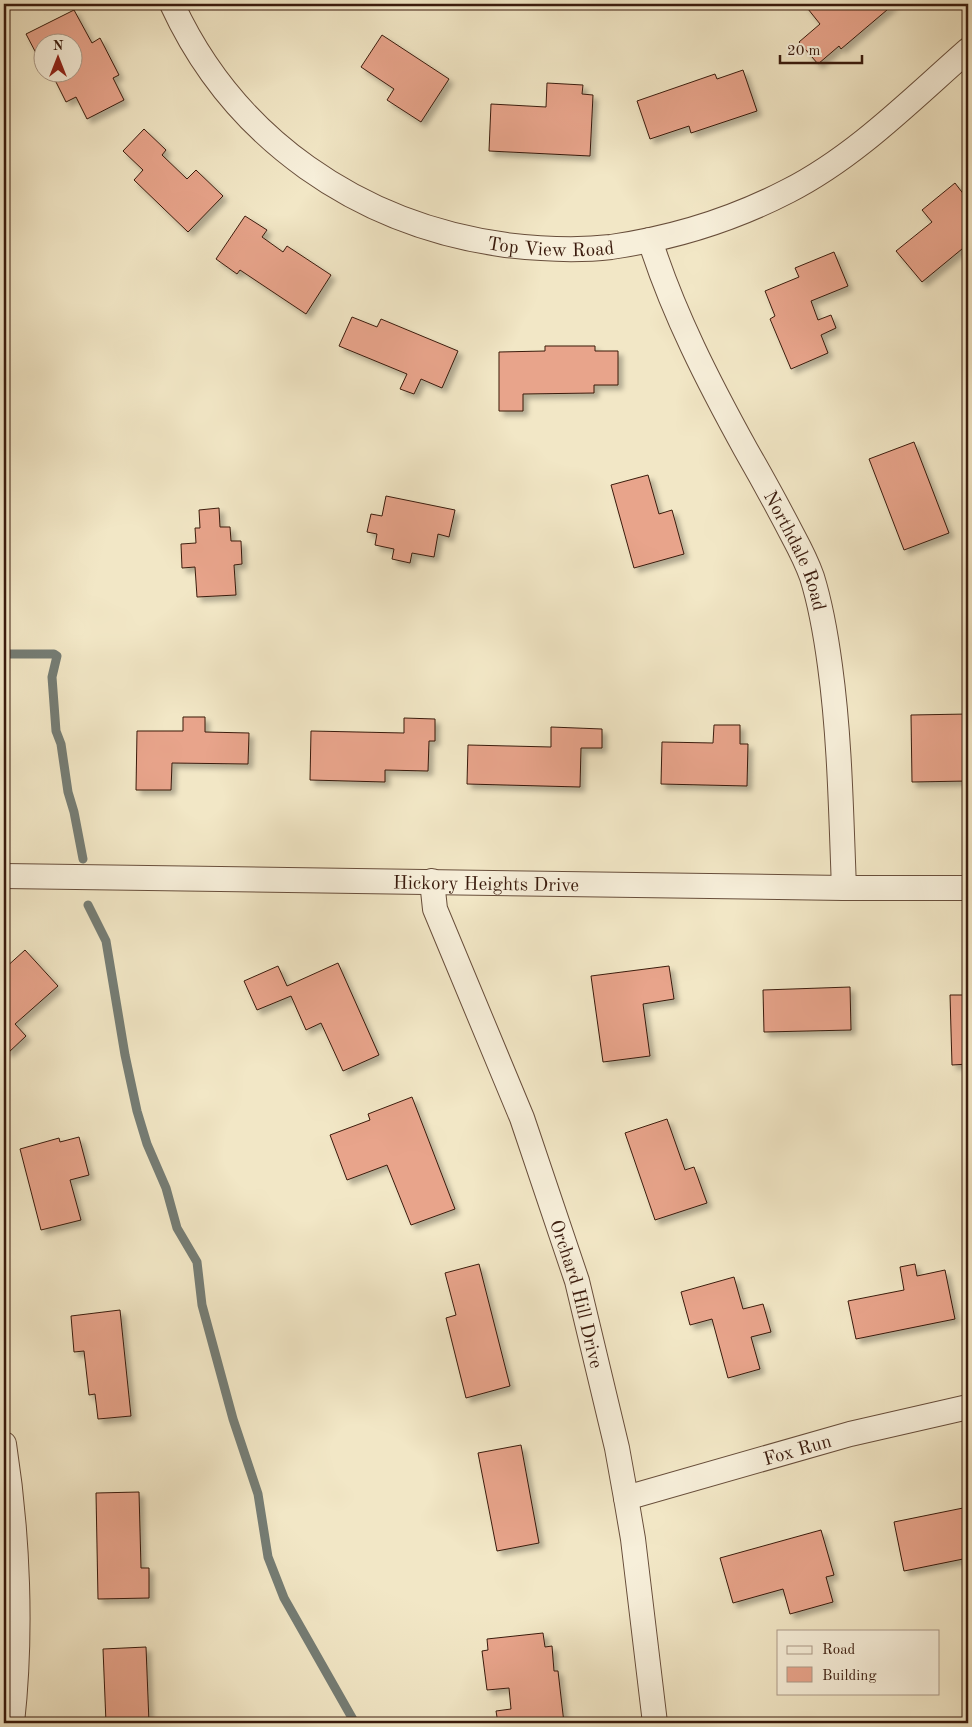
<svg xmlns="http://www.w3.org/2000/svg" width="972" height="1727" viewBox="0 0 972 1727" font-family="'Old Standard TT',serif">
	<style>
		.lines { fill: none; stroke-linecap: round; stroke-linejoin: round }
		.stream { stroke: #757d75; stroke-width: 9 }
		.building { fill: #e8a48b; stroke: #3a1b0d; filter: url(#shadow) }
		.minor-casing { stroke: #684e3b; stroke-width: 26 }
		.minor { stroke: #f7efda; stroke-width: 24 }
		.labels { text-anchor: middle; stroke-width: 4; stroke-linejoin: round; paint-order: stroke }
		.street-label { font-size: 19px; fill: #3a1b0d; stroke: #f7efda }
	</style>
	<defs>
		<filter id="shadow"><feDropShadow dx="4.5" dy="4.5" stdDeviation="2.5" flood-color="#0004"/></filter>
	</defs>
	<rect width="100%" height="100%" fill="#f2e7c6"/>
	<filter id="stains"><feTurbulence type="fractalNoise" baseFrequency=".004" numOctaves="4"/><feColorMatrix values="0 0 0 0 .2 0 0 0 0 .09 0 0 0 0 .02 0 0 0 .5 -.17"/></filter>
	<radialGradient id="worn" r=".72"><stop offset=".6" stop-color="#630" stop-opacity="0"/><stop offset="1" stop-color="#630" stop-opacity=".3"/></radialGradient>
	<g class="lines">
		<!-- stream -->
		<path class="stream" d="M4,654H54L57,656L52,677L56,731L61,744L68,792L74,812L83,859
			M88,905L106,941L125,1055L137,1111L147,1144L166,1188L177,1228L197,1262L202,1305L233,1419L258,1494L268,1557L284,1598L355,1723"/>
	</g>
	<!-- building -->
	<path class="building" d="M804,4H894L841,49L839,46L818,64L799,42L820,24Z
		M74,10L92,43L100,38L119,75L113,78L124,100L87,119L76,97L66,102L51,72H72V42H42V52L37,55L26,34Z
		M382,35L449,79L421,122L387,100L394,89L361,67Z
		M743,70L757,111L691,133L689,126L650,139L637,101L715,74L717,79Z
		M547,83L583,85L582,94L593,95L590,156L489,151L491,104L546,107Z
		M144,129L166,150L162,155L187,179L196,170L223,196L188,232L134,180L143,170L123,151Z
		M955,183L968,200V244L922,282L896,251L932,222L922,210Z
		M245,216L267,230L262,237L283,252L287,246L331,275L306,314L240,270L237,274L216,259Z
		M834,252L848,286L811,301L818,320L831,315L836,328L821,335L828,353L791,369L770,319L775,316L765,291L799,277L795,268Z
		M352,317L377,327L381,319L458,351L442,388L421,379L414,394L400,389L407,374L339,346Z
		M545,346H595V351H618V385H594V393L523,394V411H499V352L545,351Z
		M914,442L949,533L904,550L869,459Z
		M648,475L659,514L672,510L684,554L634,568L611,485Z
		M386,496L455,510L449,537L438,534L434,557L412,553L410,563L392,559L394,549L375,545L377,534L367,532L371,514L382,516Z
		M219,508L220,527H230L231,541H241L242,564L234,565L236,595L197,597L195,567L182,568L181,544L196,543L195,528H200L199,510Z
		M968,714V781L912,782L911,715Z
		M183,717H205V732L249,733L248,764L172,763L171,790H136L137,731H183Z
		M404,718L435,719V741H429L428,771L385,770V782L310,780L311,731L404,733Z
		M714,725H740V744H748L747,786L661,784L662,742L713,743Z
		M551,727L602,729V748H581L580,787L467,784L468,745L551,747Z
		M25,950L58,986L15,1024L26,1036L8,1053L4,1048V969Z
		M338,963L379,1055L343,1071L321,1023L306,1030L291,996L257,1010L244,981L278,966L287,986Z
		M669,966L674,999L643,1004L650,1056L603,1062L591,976Z
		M850,987L851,1030L764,1032L763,990Z
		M950,995H968V1064L952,1065Z
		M412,1097L455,1209L411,1225L387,1165L347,1180L330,1135L370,1120L368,1114Z
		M667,1119L685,1170L694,1167L707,1203L655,1220L625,1133Z
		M79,1137L89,1175L70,1180L81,1220L41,1230L20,1149L59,1138L60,1142Z
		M479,1264L510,1386L466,1398L446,1318L456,1315L445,1273Z
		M915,1264L917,1276L945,1270L955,1319L856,1339L848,1301L904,1290L900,1267Z
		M734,1277L743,1309L763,1304L771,1332L751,1337L760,1369L728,1378L712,1319L690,1325L681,1292Z
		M120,1310L131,1416L98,1419L95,1394L89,1395L84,1351L74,1352L71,1316Z
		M521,1445L539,1543L497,1551L478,1453Z
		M139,1492L141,1568H149V1598L98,1599L96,1493Z
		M968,1507V1558L904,1571L894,1522Z
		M821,1530L834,1575L826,1577L833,1602L790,1614L783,1589L733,1603L720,1558Z
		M543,1633L545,1647L552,1646L554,1671H558L564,1723H498L496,1711L511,1709L509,1688L487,1690L482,1651L488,1650L487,1639Z
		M146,1647L149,1723H106L103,1649Z"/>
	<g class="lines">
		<defs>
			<g id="minor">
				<path id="s1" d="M172,4C234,139 359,225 506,245C540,249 576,251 611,247C673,238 732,220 788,191C855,157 911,100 968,50"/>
				<path id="s2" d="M650,240C673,313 709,383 746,450C762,478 778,507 793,536C800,549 807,563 812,577C821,606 826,636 830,666C840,739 841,814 844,888"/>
				<path id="s3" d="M4,876L844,888H968"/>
				<path id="s4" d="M432,881L435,909L522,1118L577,1281L617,1448L626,1498L633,1539L655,1723"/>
				<path d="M4,1444C18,1534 22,1633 12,1723"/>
				<path id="s5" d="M626,1498L850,1434L968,1407"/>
			</g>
		</defs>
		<!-- minor casing -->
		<use href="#minor" class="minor-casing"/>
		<!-- minor -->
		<use href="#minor" class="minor"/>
	</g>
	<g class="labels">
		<!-- street labels -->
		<g class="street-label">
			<text dy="7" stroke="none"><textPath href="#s1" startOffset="475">Top View Road</textPath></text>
			<text dy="7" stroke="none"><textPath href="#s2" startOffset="344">Northdale Road</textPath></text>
			<text dy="7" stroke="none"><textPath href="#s3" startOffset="482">Hickory Heights Drive</textPath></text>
			<text dy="7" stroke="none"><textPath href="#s4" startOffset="439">Orchard Hill Drive</textPath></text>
			<text dy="7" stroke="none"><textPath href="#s5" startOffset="178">Fox Run</textPath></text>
		</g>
	</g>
	<!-- margin -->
	<rect width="972" height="1727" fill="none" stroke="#f2e7c6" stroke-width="20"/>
	<rect x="5" y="5" width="962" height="1717" fill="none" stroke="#3a1b0d" stroke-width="2.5"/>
	<rect x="10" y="10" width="952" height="1707" fill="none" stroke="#3a1b0d"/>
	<!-- legend -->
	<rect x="777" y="1630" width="162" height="65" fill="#f7efda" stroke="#ab9a88"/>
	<rect x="787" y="1646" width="25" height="8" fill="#f7efda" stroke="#ab9a88"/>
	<text x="822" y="1654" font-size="15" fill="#3a1b0d">Road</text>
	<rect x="787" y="1667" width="25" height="15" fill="#e8a48b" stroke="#ab9a88"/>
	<text x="822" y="1680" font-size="15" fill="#3a1b0d">Building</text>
	<!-- north arrow -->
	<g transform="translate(58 58)"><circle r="24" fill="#f7efda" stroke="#ab9a88"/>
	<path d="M0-4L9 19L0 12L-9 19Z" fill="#8f2418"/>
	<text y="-8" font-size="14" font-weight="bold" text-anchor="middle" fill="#3a1b0d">N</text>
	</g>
	<!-- scale -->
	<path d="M780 55v8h82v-8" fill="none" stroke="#3a1b0d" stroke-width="2.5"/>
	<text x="787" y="55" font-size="15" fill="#3a1b0d" stroke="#f7efda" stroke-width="4" paint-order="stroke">20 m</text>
	<rect width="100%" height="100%" filter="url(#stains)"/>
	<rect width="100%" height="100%" fill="url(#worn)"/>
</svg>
